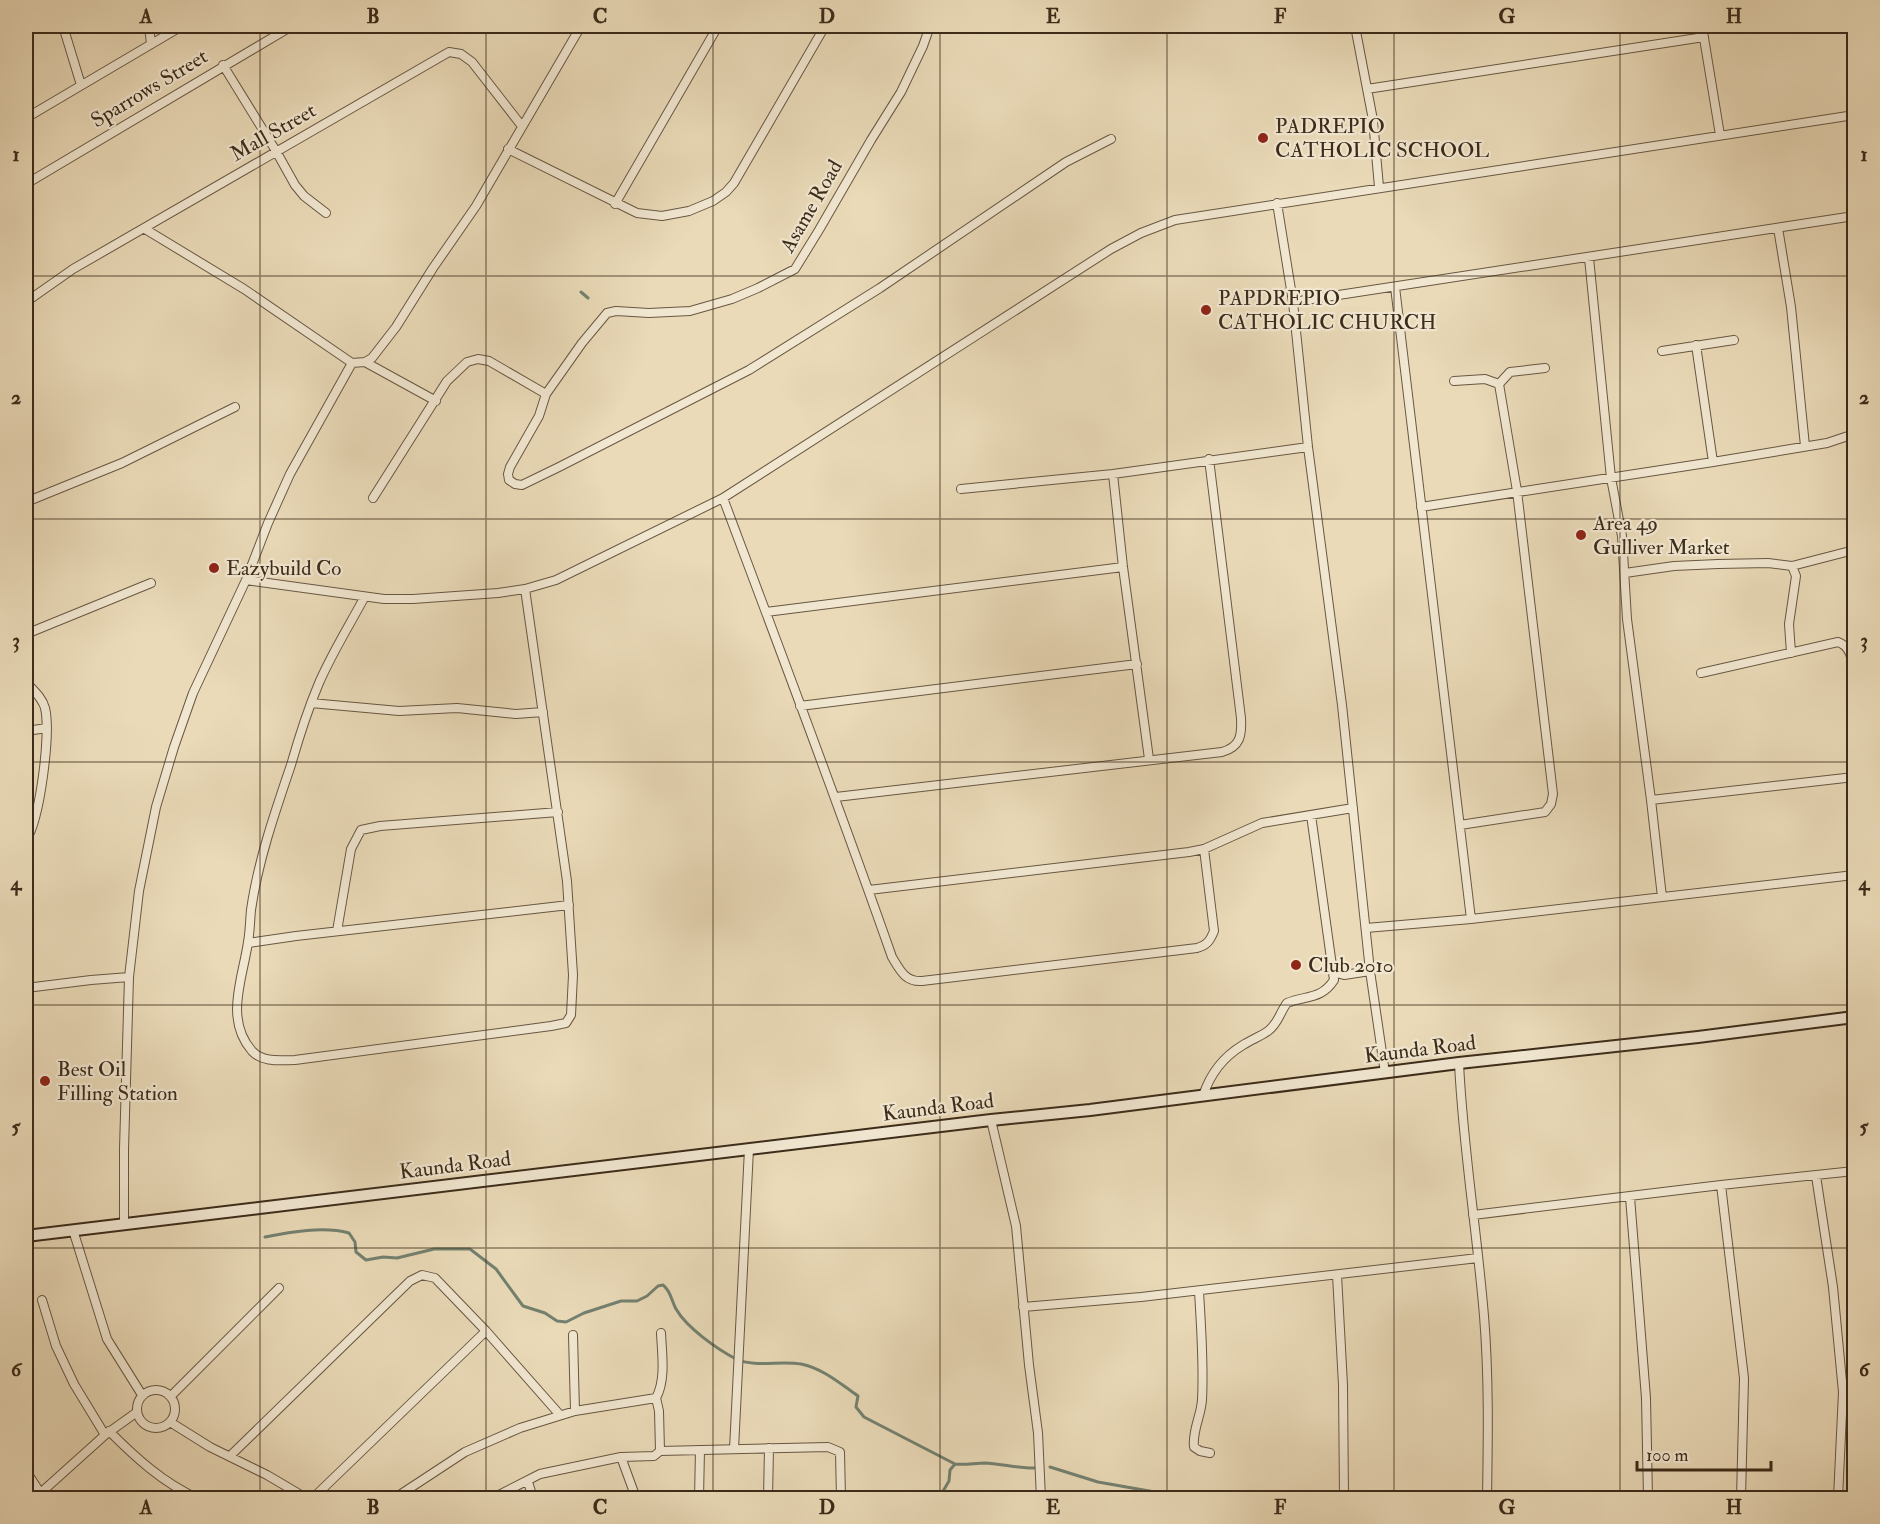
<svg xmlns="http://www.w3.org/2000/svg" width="1880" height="1524" viewBox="0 0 1880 1524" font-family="'IM FELL Double Pica',serif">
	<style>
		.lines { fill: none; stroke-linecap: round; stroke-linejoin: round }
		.stream { stroke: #738170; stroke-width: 3 }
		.street-casing { stroke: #685742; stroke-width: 10 }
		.secondary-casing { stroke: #3c2b1a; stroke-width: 14 }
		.street { stroke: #f1e7d1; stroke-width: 8 }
		.secondary { stroke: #f1e7d1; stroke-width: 10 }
		.grid { fill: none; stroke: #3c2b1a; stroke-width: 1.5; stroke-opacity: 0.55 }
		.poi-dot { fill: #8f2418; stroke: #f1e7d1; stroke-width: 2 }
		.labels { text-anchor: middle; stroke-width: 4.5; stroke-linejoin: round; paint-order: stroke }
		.street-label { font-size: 21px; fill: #3c2b1a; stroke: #f1e7d1 }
		.poi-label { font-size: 21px; fill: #3c2b1a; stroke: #f1e7d1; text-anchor: start }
		.neatline { fill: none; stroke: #3c2b1a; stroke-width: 2 }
		.grid-label { font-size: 20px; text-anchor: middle; font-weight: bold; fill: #3c2b1a }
	</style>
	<rect width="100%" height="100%" fill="#eadab8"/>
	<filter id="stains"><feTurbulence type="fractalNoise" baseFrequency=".00333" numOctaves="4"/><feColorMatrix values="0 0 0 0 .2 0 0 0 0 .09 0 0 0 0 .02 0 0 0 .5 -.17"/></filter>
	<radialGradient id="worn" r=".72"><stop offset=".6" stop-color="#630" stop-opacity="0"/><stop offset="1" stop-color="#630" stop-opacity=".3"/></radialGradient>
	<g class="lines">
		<!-- stream -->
		<path class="stream" d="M581,292L588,298
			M265,1237C290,1232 324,1226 349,1233L355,1242L356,1252L366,1260L383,1257L397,1258L434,1249H470L496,1269L523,1306L545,1313L557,1321L566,1322L584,1313L621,1301H637L647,1296L658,1286L663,1285C671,1291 671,1300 676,1309C687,1328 717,1349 736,1359C756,1368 780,1360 801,1364C822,1368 841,1384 858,1396L856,1407L864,1417L955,1464C966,1465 975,1463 985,1463C1001,1464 1017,1468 1034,1468
			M1050,1467L1098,1482L1172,1495L1176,1498
			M939,1498L949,1481L950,1470L955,1464"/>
		<defs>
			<path id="street" d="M63,26L81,85
				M149,26L151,44
				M1355,26L1373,120L1379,187
				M1702,26L1720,135
				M223,65L276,151L295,185L304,196L326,213
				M1367,89L1704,37
				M26,118L182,26
				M508,149L637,213L662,216L689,211L713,201L726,192L734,183L825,26
				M26,184L292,26
				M1277,203L1293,302L1308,447L1342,705L1370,971L1385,1073
				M615,204L718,26
				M1778,228L1791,307L1805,446
				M1589,258L1611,478L1622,536L1627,619L1651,800L1662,897
				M1395,287L1471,919
				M26,302L73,269L449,52L461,54L472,62L521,125
				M1293,302L1854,216
				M1851,323L1854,322
				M1696,345L1713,462
				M1662,351L1734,340
				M365,362L436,401
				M352,363L365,362L372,358L396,327L433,268L476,206L581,26
				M1454,381L1485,379L1499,384L1517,491L1553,794L1551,804L1545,812L1460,825
				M1499,384L1510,372L1545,368
				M546,394L582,343L607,313L616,311L649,313L690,311L732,299L758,288L795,269L819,230L871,140L901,92L923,46L930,26
				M1113,474L1123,567L1149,759
				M961,489L1113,474L1308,447
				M373,498L447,381L467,362L478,359L489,361L546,394L539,416L510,467L508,474L509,480L515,484L522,485L559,467L749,370L880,288L1066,162L1111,139
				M723,498C780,650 838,803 892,957C900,970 905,982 922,981L1197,948C1207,945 1210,941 1214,931L1204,849
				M26,502L122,463L235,407
				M1421,507L1713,462L1827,443L1854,434
				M1625,573L1674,566L1718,564L1768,563L1792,566L1854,550
				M246,580L384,599H413L498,593L525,589L556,580L723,498L1111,249L1141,233L1175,220L1854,115
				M364,598C349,626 332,653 319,683C308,709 299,737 291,765C275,812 258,861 251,910C250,920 250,931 248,942C243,978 224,1019 252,1051C263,1063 281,1060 295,1060L551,1026L566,1023L571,1015L573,975L567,881L525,589
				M766,612L1123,567
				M26,634L151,583
				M1791,653L1789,624L1796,576L1792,566
				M1701,673L1838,642C1853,647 1852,664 1854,677
				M26,682C33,690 42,697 45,708C51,733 40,820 26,840
				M311,703L399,711L457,708L516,714L543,712
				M800,706L1137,664
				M26,731L47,728
				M836,797L1222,752C1240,747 1242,736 1241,718L1209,459
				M1651,800L1854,777
				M869,890L1189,852L1204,849L1262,823L1353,808
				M1366,928L1471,919L1854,875
				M337,931L351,849L361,830L380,826L558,812
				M248,943L296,936L569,905
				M1333,972L1344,975L1370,971
				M26,988L91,980L129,977
				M1459,1063C1463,1148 1477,1231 1484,1316C1489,1377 1488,1438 1487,1498
				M1203,1096C1210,1074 1223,1057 1243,1045C1251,1040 1261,1036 1268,1031C1278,1024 1280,1012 1287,1003C1306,995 1321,1000 1334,980L1311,815
				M991,1120L1016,1226L1029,1365L1038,1433L1041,1498
				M1816,1176L1833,1287L1843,1392L1838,1498
				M1721,1185L1744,1378L1741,1498
				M1630,1197L1646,1398L1648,1498
				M1473,1215L1721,1185L1854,1171
				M124,1224V1149L129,977L139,891L156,807L174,747L193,693L246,580L268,523L290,474L352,363L244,289L145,229
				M73,1230L107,1339L142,1395
				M1337,1275L1343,1385L1344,1498
				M1199,1291C1201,1327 1204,1364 1202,1400C1201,1416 1192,1431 1194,1447L1200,1451L1210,1453
				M42,1300L56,1346L74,1384L105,1435
				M1023,1307L1141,1297L1478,1258
				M573,1335L575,1411
				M137 1409a19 19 0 1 1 38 0a19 19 0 1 1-38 0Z
				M171,1396L279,1288
				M170,1422L210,1447L267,1475L306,1498
				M109,1431C135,1457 163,1483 197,1498
				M734,1449L749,1149
				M660,1451L828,1447L840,1452L841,1498
				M230,1456L410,1281L422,1275L435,1278L486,1331L560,1415
				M621,1457L636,1498
				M26,1471L41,1494
				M528,1482L533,1498
				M35,1498L105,1435L137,1412
				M313,1498L486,1331
				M395,1498L465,1452L520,1428L575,1411L656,1398C666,1380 662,1354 661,1333
				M493,1498L540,1474L621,1457L654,1456L660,1451L659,1411L656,1398
				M699,1498L700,1450
				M768,1498L769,1448"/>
			<path id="secondary" d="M26,1236L991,1120L1090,1110L1459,1063L1698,1037L1854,1017"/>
		</defs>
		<!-- street casing -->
		<use href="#street" class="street-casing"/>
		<!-- secondary casing -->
		<use href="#secondary" class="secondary-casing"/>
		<!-- street -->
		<use href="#street" class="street"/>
		<!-- secondary -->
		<use href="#secondary" class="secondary"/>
	</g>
	<!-- grid -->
	<path class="grid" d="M260,26V1498M486,26V1498M713,26V1498M940,26V1498M1167,26V1498M1394,26V1498M1620,26V1498M26,276H1854M26,519H1854M26,762H1854M26,1005H1854M26,1248H1854"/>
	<!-- markers -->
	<g class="poi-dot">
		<circle cx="1263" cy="138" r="6"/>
		<circle cx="1206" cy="310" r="6"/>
		<circle cx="1581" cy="535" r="6"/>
		<circle cx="214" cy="568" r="6"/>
		<circle cx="1296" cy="965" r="6"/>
		<circle cx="45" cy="1081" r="6"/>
	</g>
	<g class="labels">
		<!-- street labels -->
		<g class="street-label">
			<text transform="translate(149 88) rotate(-31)" y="7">Sparrows Street</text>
			<text transform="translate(273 132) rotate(-30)" y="7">Mall Street</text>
			<text transform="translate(811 206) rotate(-60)" y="7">Asame Road</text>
			<text transform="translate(1420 1049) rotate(-7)" y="7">Kaunda Road</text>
			<text transform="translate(938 1107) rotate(-7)" y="7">Kaunda Road</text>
			<text transform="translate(455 1165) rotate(-7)" y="7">Kaunda Road</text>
		</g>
		<!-- poi labels -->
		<g class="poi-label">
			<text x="1275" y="133">PADREPIO<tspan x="1275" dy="24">CATHOLIC SCHOOL</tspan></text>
			<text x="1218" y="305">PAPDREPIO<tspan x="1218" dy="24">CATHOLIC CHURCH</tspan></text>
			<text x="1593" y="530">Area 49<tspan x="1593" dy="24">Gulliver Market</tspan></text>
			<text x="226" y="575">Eazybuild Co</text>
			<text x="1308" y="972">Club 2010</text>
			<text x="57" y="1076">Best Oil<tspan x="57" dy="24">Filling Station</tspan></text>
		</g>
	</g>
	<!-- margin -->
	<rect width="1880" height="1524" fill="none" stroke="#eadab8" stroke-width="66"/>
	<!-- scale -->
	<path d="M1637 1461v9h134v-9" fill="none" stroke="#3c2b1a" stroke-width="3"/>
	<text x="1646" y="1461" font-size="18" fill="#3c2b1a" stroke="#f1e7d1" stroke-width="4.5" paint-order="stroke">100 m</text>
	<rect x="33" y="33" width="1814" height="1458" class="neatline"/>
	<g class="grid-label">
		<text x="146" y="23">A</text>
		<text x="373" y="23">B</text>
		<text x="600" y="23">C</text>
		<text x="827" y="23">D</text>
		<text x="1053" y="23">E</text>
		<text x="1280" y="23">F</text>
		<text x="1507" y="23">G</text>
		<text x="1734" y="23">H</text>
		<text x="16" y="161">1</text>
		<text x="1864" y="161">1</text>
		<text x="16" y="404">2</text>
		<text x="1864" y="404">2</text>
		<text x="16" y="647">3</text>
		<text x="1864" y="647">3</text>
		<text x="16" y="890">4</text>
		<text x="1864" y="890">4</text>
		<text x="16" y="1133">5</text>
		<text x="1864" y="1133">5</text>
		<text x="16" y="1376">6</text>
		<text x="1864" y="1376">6</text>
		<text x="146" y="1514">A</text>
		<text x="373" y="1514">B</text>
		<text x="600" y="1514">C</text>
		<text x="827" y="1514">D</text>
		<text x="1053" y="1514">E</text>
		<text x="1280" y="1514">F</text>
		<text x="1507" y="1514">G</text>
		<text x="1734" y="1514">H</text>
	</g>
	<rect width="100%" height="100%" filter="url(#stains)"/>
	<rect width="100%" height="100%" fill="url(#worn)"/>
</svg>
